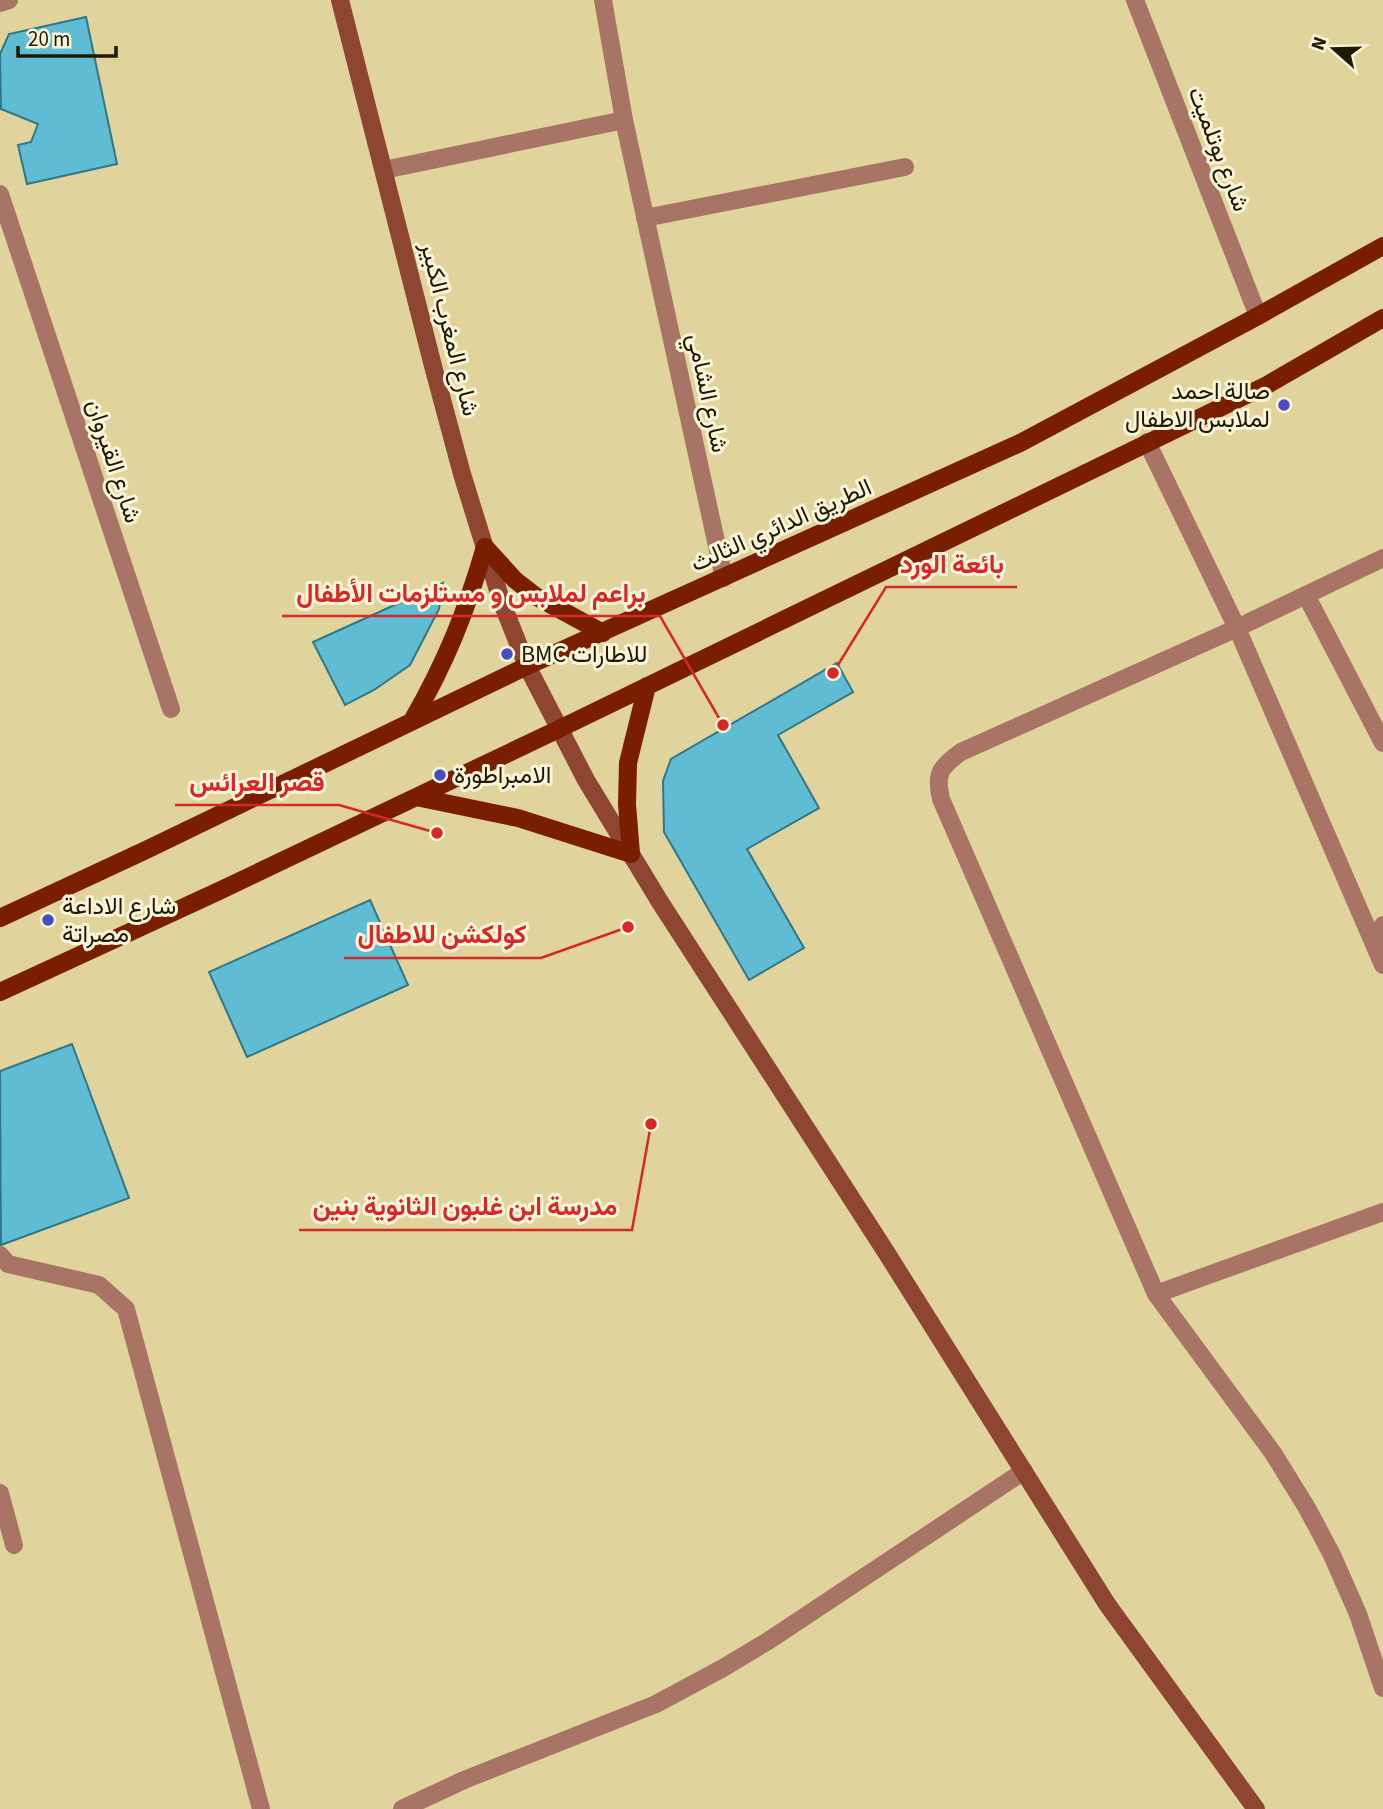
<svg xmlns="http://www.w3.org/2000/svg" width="1383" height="1809" viewBox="0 0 1383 1809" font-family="'Source Sans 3',Vazirmatn,sans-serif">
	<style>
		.building { fill: #60bcd3; stroke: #317787; stroke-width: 2 }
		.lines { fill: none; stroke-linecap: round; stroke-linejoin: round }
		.lane { stroke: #a87466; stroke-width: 18 }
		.street { stroke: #a87466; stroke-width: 18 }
		.secondary { stroke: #8e4531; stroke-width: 18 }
		.primary { stroke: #791e00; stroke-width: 18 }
		.poi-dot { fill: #484cc2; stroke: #faf4d8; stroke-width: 2.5 }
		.labels { text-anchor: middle; stroke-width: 6; stroke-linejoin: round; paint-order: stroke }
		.street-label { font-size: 24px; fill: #1e1804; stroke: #faf4d8 }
		.poi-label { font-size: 24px; fill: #1e1804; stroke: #faf4d8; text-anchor: start }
		.leader { fill: none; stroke: #d62828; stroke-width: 2.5 }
		.callout-dot { fill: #d62828; stroke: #faf4d8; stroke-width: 2.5 }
		.callout-label { font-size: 26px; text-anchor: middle; font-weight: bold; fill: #d62828; stroke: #faf4d8; stroke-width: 6; stroke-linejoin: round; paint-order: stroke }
	</style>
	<rect width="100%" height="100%" fill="#e0d39b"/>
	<!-- building -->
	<path class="building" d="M86,17L117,164L27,184L18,145L31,142L38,124L1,109L0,54L9,34Z
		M443,583L439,609L410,665L374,690L345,705L313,642Z
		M837,663L853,692L778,735L819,808L747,849L804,948L749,980L664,832L663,781L671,759Z
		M370,900L408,985L247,1057L209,972Z
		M72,1044L129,1198L1,1245L0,1071Z"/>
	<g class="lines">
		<!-- lane -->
		<path class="lane" d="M1306,595L1383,743
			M1374,944L1383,925"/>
		<!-- street -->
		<path class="street" d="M603,0L624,120L724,578
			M1135,0L1258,316
			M0,3L9,0
			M384,170L624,120
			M0,194L171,709
			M645,218L905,167
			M1147,442L1237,628L1383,965
			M1383,558L1237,628L961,752C940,767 935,774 941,799L1156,1294L1273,1453L1307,1508L1332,1555L1358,1614L1383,1688
			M0,1255L8,1264L99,1285L126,1309L261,1809
			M1156,1294L1383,1212
			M0,1493L14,1545
			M402,1809L464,1780L656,1704L723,1668L768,1641L1024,1471"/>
		<!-- secondary -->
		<path class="secondary" d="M340,0L433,366L462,474L502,603L527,666L586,780L660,902L886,1252L1107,1604L1256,1809"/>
		<!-- primary -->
		<path class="primary" d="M485,547L515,580L537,597L603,633
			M412,721C446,662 466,612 485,547
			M416,797L518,818L631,854L627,804L628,763L647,686
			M0,918L146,850L527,666L1020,443L1258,316L1383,246
			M0,992L219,891L559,729L1267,385L1383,318"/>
	</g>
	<!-- markers -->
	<g class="poi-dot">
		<circle cx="1284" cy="405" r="7"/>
		<circle cx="507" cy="654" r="7"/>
		<circle cx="440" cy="775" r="7"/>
		<circle cx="48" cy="920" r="7"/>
	</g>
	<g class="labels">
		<!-- street labels -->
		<g class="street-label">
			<text transform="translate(1219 149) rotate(69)" y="8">شارع بوتلميت</text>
			<text transform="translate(450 329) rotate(76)" y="8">شارع المغرب الكبير</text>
			<text transform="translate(708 393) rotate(78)" y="8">شارع الشامي</text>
			<text transform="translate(114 461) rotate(72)" y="8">شارع القيروان</text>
			<text transform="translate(781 525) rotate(-24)" y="8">الطريق الدائري الثالث</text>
		</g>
		<!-- poi labels -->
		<g class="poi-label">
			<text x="1270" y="399" text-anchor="end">صالة احمد<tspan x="1270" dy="28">لملابس الاطفال</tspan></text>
			<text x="521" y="662">BMC للاطارات</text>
			<text x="454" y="783">الامبراطورة</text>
			<text x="62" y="914">شارع الاداعة<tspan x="62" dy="28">مصراتة</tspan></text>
		</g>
	</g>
	<!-- callouts -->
	<path class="leader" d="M833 673L886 587H1017M723 725L660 616H282M437 833L339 805H175M628 927L541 958H344M651 1124L632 1230H299"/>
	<g class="callout-dot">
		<circle cx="833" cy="673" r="7"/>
		<circle cx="723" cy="725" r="7"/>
		<circle cx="437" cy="833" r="7"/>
		<circle cx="628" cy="927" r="7"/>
		<circle cx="651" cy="1124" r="7"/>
	</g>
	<g class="callout-label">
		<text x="952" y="573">بائعة الورد</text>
		<text x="471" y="602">براعم لملابس و مستلزمات الأطفال</text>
		<text x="257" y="791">قصر العرائس</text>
		<text x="442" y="943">كولكشن للاطفال</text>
		<text x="465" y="1215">مدرسة ابن غلبون الثانوية بنين</text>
	</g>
	<!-- north arrow -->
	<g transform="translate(1334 49) rotate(290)" stroke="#faf4d8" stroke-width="5" paint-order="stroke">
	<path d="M0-5L12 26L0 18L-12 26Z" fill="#1e1804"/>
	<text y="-10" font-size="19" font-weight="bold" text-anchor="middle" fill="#1e1804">N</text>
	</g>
	<!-- scale -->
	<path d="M18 46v10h98v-10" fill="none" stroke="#1e1804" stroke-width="3.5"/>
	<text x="28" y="46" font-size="21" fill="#1e1804" stroke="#faf4d8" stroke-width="5" paint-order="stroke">20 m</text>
</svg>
